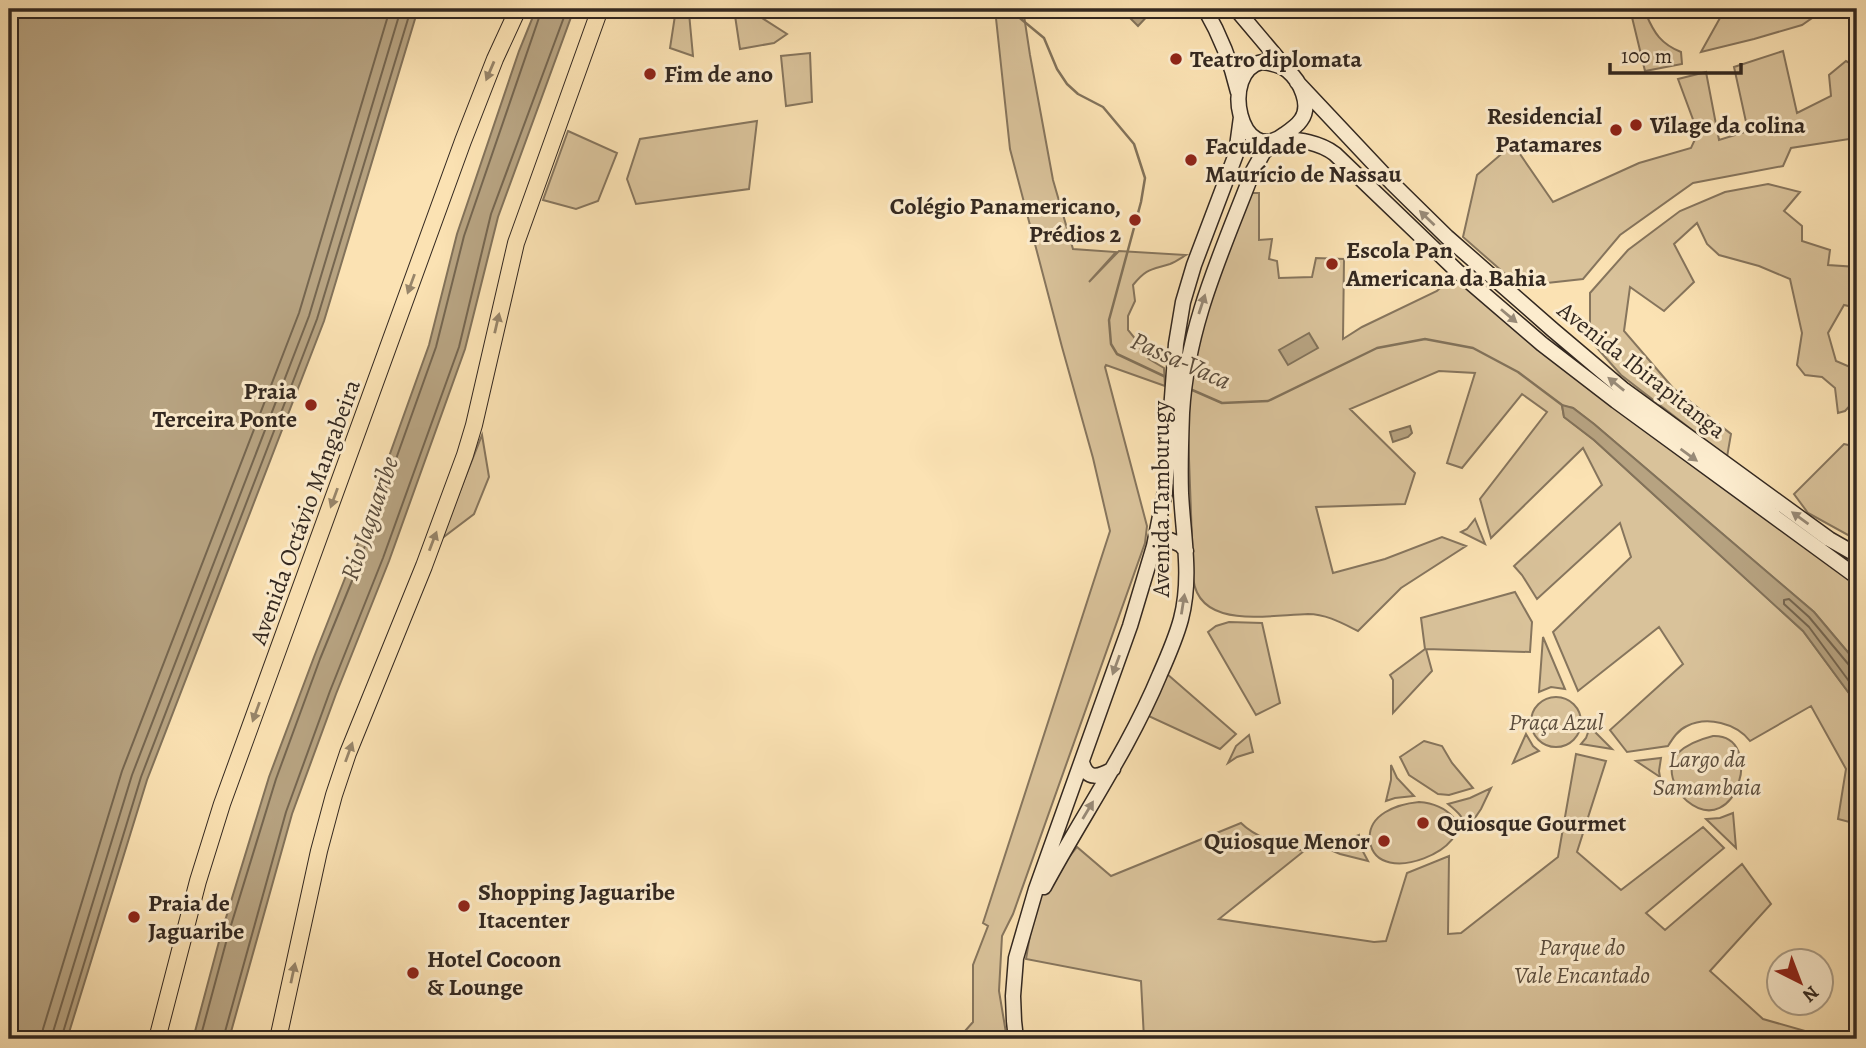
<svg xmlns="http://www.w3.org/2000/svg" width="1866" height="1048" viewBox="0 0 1866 1048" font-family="Alegreya,serif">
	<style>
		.green { fill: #d9c29a; stroke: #86755d; stroke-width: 2 }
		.water { fill: #b7a381; stroke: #82725a; stroke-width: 2 }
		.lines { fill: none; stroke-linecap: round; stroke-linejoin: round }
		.shore { stroke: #756650; stroke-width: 2 }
		.stream { stroke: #82725a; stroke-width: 2.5 }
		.secondary-casing { stroke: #332820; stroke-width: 17 }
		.primary-casing { stroke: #332820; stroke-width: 18 }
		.secondary { stroke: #fcecce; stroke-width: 14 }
		.primary { stroke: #fbe2b3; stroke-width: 16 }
		.oneway { fill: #97856a }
		.oneway2 { fill: #988a77 }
		.poi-dot { fill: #8f2418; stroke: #fcecce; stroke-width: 2.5 }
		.labels { text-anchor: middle; stroke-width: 6; stroke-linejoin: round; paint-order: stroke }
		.poi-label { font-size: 24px; font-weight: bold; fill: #332820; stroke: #fcecce; text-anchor: start }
		.street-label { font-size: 24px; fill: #332820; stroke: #fcecce }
		.park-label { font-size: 24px; font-style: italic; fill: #5c4e3e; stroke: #fcecce }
		.water-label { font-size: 26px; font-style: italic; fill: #5b4d3d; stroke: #fcecce }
	</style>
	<rect width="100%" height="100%" fill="#fbe2b3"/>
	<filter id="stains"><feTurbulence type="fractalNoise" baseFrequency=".00286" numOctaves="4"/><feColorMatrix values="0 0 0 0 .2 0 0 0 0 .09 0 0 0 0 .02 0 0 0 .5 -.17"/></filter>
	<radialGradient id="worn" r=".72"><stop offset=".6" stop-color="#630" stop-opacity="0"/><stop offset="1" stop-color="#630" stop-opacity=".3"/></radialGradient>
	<!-- green -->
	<path class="green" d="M676,9H701L689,13L693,56L670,48Z
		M734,9H751V11L787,34L774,43L740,49Z
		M995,9H1023L1030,55L1053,180L1073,249L1116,252L1089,282L1119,251L1186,255C1181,258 1175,262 1170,264C1151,270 1147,268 1133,285L1135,301L1128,316V330L1137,341L1136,346L1149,359L1164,368L1165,386L1106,365L1105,367L1147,526L1145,543L1013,914L1002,936L999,991L1007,1039H968L965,1031L973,1022V965L988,926L983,923L1110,531L1093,458L1062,347L1010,149Z
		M1630,9H1651L1646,14C1654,33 1661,44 1681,52L1682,64L1645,71Z
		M1725,9H1825L1802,25L1754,39L1701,52Z
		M1783,51L1797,113L1831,96L1829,75L1846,61L1857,67V143L1849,139L1791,148L1783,166L1693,183L1620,235L1583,279L1519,286L1463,237L1477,175L1513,144L1553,202L1639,163L1691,148L1698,133L1678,79L1706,72L1719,140L1748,131L1734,67Z
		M810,53L812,102L786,106L781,56Z
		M757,121L749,189L636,204L627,179L640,139Z
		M568,131L617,153L598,201L576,209L543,200Z
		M1768,184L1800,192L1784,211L1802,226V241L1830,250L1828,265L1857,267V308L1844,305L1828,333L1836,361L1857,370V398L1845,411L1838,413L1835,388L1822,377L1805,375L1797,365L1802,333L1790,279L1759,266L1719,255L1707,244L1697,223L1674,244L1694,282L1664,311L1630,287L1624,331L1673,388L1731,434L1727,457L1621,375L1590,340V293L1628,250L1680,211L1725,192Z
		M1252,193H1259V240L1272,239L1269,259L1277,261L1279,278L1312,277L1316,258L1344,259L1343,339L1362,327L1437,291L1454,275L1857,580V663L1814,612L1594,424L1573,408L1562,406L1564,417L1594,440L1803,631L1857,704V824L1838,819L1846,769L1811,706L1750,741C1736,723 1707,716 1687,726C1678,730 1673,738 1668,746L1627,752L1610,730L1683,664L1659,627L1578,691L1553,632L1631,557L1620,523L1537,599L1522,575L1514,566L1602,485L1583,448L1491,538L1480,499L1547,412L1522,394L1462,468L1447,463L1475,373L1439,371L1350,409L1415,473L1405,504L1316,507L1333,573L1385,559L1442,537L1466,546L1401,588L1358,631C1342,623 1326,614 1308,614C1266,615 1189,632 1193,567L1187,405L1206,306L1226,252Z
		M482,435L489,477L474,514L441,539Z
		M1844,444L1857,447V540L1808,513L1794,494Z
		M1475,519L1485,544L1461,532L1467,529Z
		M1515,592L1532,622L1530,652L1426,649L1432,671L1393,713V680L1390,675L1425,649L1421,618Z
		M1229,622L1262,623L1280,703L1256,715L1208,632L1216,626Z
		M1543,637L1565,689L1551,687L1539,692Z
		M1159,667L1236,734L1220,749L1142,713Z
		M1531 722a25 25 0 1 1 50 0a25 25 0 1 1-50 0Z
		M1590,727L1612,749L1581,744L1586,738Z
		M1526,734L1533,746L1539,751L1513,763Z
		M1249,735L1253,752L1237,757L1228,763L1236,746Z
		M1713,736C1766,734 1737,842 1687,801C1674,790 1665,767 1678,753C1687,744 1701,739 1713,736Z
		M1424,741L1442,746L1452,763L1473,788L1449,795L1438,794L1409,775L1400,757Z
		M1576,754L1606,761L1577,852L1621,890L1703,827L1724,848L1646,913L1665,930L1742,864L1771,904L1710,971L1763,1019L1833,1039H1270L1260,1034L1246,1039H1144L1141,981L1026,959L1036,899L1077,847L1111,876L1241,823C1257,839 1283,845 1304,851L1219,919L1374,942L1386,941L1407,873L1449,856L1448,934L1461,933L1558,857Z
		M1661,758L1659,771L1660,777L1636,761Z
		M1391,765L1397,778L1414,796L1395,798L1386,801L1391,780Z
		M1491,788L1481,809L1466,831C1465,818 1458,812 1448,804L1470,798Z
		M1419,802C1432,803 1444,807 1453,817C1478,846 1378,890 1370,842C1366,814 1398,804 1419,802Z
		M1733,813L1736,848L1706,819L1720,818Z
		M1359,835L1360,846L1368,861L1340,854L1321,846L1336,844Z"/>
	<!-- water -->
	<path class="water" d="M9,9H418L324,321L147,780L67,1039H9Z
		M536,9H574L498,217L465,349L389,561L336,694L292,814L229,1039H193L221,934L269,777L314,657L349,568L429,345L457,234L519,51Z
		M1135,9H1154L1138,26L1128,16Z
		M1309,333L1318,348L1288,365L1279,350Z
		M1562,405L1573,408L1594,424L1814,612L1857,663V704L1803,631L1594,440L1564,417Z
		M1410,426L1412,433L1408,437L1393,442L1390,432Z"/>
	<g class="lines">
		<!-- shore -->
		<path class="shore" d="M1857,667L1849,665L1809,617L1789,599L1784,600V604L1809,627L1857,692
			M42,1039L43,1029L122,771L299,313L390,9
			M52,1039L53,1032L132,775L309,316L401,9
			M61,1039L141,777L317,319L411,9
			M200,1039L228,935L276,779L320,659L356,571L436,347L464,236L542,9
			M223,1039L286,812L330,691L383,558L459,347L491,214L567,9"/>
		<!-- stream -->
		<path class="stream" d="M1009,9L1044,38L1057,69L1067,84L1078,94L1103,107L1134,144L1145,178L1141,202L1109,320L1111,344L1117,354L1168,378
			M1190,389L1222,403L1268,401L1377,348L1425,339L1473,348L1518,372L1562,405"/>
		<defs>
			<path id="secondary" d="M1205,9C1220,35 1231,62 1238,92
				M1236,9L1285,67
				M1262,62C1271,63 1281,65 1288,71C1300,81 1312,105 1301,120C1297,126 1291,130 1285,134C1240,170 1219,71 1262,62Z
				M1297,82L1392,183L1447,237L1553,330L1624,390L1829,539L1857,555
				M1280,138C1299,140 1319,142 1335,154L1457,271L1542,344L1616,401L1857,577
				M1154,546L1170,540L1181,545L1186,551
				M1082,762C1087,781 1099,777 1113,769
				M1044,887C1082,816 1129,749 1160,674C1168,656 1176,638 1181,619C1192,577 1183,535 1181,493C1180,466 1181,440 1182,413C1187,325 1222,252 1253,171L1263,153L1275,141
				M1016,1039L1014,1021L1013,996L1016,958L1036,889L1130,626L1154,546L1165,491L1176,344L1183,302L1194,265L1236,154L1241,117"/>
			<path id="primary" d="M157,1039L198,881L222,804L463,141L495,59L518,9
				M278,1039L319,851L334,795L348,753L424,566L465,455L474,425L516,243L600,9"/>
		</defs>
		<!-- secondary casing -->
		<use href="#secondary" class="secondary-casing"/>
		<!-- primary casing -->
		<use href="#primary" class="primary-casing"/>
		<!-- secondary -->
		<use href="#secondary" class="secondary"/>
		<!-- primary -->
		<use href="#primary" class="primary"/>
	</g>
	<!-- one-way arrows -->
	<defs><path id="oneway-solid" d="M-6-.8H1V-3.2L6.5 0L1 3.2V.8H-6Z" transform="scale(1.75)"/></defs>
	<g class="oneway">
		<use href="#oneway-solid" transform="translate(490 71) rotate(113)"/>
		<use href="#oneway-solid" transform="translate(411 284) rotate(110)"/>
		<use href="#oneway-solid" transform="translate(497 323) rotate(-77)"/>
		<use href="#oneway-solid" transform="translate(334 498) rotate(110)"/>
		<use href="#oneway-solid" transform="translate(433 541) rotate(-69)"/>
		<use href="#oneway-solid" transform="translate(256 712) rotate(110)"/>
		<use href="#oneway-solid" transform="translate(349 752) rotate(-70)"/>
		<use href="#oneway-solid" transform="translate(293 973) rotate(-78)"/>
	</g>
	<g class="oneway2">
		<use href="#oneway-solid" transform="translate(1427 218) rotate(-136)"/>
		<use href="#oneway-solid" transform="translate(1202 304) rotate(-72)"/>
		<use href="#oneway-solid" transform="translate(1509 316) rotate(40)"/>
		<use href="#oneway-solid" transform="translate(1616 384) rotate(-141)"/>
		<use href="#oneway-solid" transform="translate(1689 455) rotate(36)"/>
		<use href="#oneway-solid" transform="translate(1800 518) rotate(-144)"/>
		<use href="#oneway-solid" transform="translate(1183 604) rotate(-81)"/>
		<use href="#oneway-solid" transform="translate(1116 665) rotate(110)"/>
		<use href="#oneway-solid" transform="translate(1088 810) rotate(-59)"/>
	</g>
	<!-- markers -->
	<g class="poi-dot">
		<circle cx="1176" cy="59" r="7"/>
		<circle cx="650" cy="74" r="7"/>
		<circle cx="1636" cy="125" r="7"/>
		<circle cx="1616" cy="130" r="7"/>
		<circle cx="1191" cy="160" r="7"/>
		<circle cx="1135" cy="220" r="7"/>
		<circle cx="1332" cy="264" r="7"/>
		<circle cx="311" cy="405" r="7"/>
		<circle cx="1423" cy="823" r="7"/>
		<circle cx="1384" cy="841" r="7"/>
		<circle cx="464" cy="906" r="7"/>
		<circle cx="134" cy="917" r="7"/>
		<circle cx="413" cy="973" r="7"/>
	</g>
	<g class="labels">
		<!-- poi labels -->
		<g class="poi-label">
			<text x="1190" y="67">Teatro diplomata</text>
			<text x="664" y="82">Fim de ano</text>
			<text x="1602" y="124" text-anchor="end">Residencial<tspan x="1602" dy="28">Patamares</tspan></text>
			<text x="1650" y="133">Vilage da colina</text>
			<text x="1205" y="154">Faculdade<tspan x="1205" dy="28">Maurício de Nassau</tspan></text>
			<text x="1121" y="214" text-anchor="end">Colégio Panamericano,<tspan x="1121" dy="28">Prédios 2</tspan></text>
			<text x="1346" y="258">Escola Pan<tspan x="1346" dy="28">Americana da Bahia</tspan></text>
			<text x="297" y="399" text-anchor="end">Praia<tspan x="297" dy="28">Terceira Ponte</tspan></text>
			<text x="1437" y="831">Quiosque Gourmet</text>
			<text x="1370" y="849" text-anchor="end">Quiosque Menor</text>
			<text x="478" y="900">Shopping Jaguaribe<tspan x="478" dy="28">Itacenter</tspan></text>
			<text x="148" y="911">Praia de<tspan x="148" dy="28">Jaguaribe</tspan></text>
			<text x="427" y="967">Hotel Cocoon<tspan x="427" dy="28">&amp; Lounge</tspan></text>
		</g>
		<!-- street labels -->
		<g class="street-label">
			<text transform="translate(1642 370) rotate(38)" y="8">Avenida Ibirapitanga</text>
			<text transform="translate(1161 499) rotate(-90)" y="8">Avenida Tamburugy</text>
			<text transform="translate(305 512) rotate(-70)" y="8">Avenida Octávio Mangabeira</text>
		</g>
		<!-- park labels -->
		<g class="park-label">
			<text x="1556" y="730">Praça Azul</text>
			<text x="1707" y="767">Largo da<tspan x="1707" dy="28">Samambaia</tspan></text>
			<text x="1582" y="955">Parque do<tspan x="1582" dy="28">Vale Encantado</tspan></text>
		</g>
		<!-- water labels -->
		<g class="water-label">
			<text transform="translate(1181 360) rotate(24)" y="9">Passa-Vaca</text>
			<text transform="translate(369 518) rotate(-71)" y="9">Rio Jaguaribe</text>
		</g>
	</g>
	<!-- margin -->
	<rect width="1866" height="1048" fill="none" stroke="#fbe2b3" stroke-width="35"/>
	<rect x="10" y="10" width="1845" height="1027" fill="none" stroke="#332820" stroke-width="3.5"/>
	<rect x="18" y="18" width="1831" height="1013" fill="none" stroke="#332820" stroke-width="2"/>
	<!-- north arrow -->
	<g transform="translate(1800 982) rotate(138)"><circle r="33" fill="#fcecce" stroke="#ac9e88" stroke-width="2"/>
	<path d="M0-5L12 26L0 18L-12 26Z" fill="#8f2418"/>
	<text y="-10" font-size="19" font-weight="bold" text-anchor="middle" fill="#332820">N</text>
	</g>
	<!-- scale -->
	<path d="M1610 63v10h131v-10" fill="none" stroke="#332820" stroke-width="3.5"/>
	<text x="1621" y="63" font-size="21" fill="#332820" stroke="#fcecce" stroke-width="5" paint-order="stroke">100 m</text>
	<rect width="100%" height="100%" filter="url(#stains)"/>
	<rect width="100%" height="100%" fill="url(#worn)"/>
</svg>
